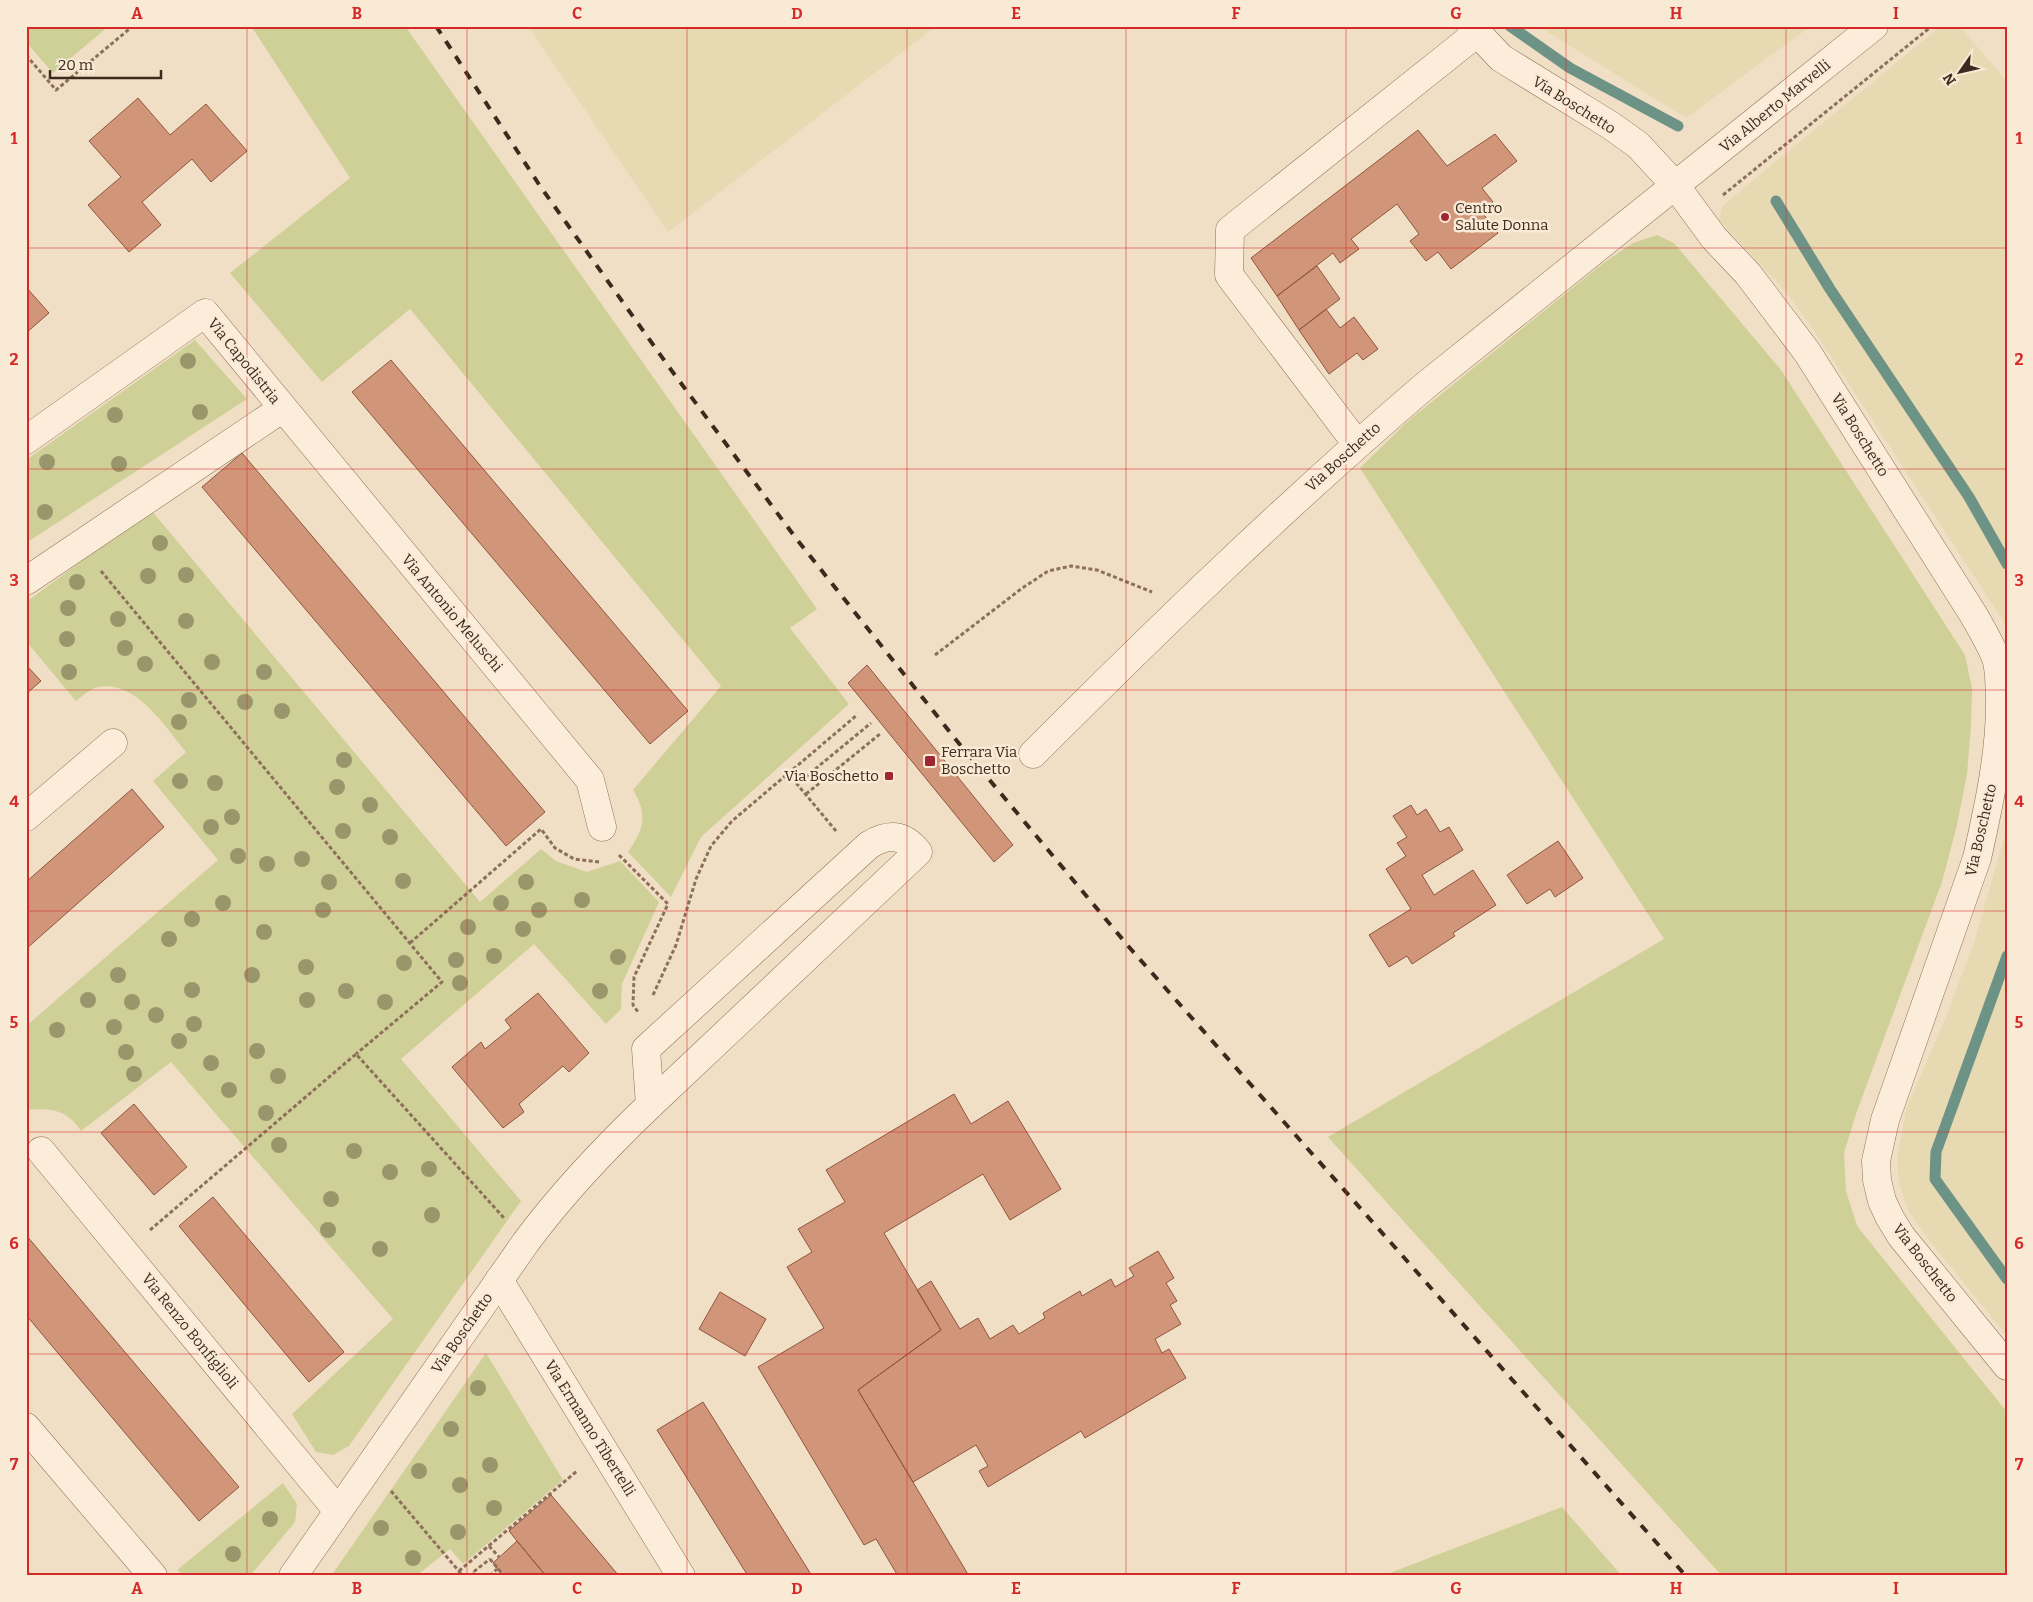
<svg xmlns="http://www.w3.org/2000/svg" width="2033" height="1602" viewBox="0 0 2033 1602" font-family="Bitter,serif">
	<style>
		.farmland { fill: #e7d9b2 }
		.green { fill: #cfd098 }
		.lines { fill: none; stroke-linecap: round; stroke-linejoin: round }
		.stream { stroke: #6d9386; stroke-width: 11 }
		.building { fill: #d19579; stroke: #8e563e }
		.minor-casing { stroke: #8d705a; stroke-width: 29 }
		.path { stroke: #8d705a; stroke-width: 3; stroke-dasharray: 4 2.5; stroke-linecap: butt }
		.minor { stroke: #fbedd9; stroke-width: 28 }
		.rail { stroke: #3d2a1e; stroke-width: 4; stroke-dasharray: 9 9; stroke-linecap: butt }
		.path-bridge { stroke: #8d705a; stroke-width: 3; stroke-dasharray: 4 2.5; stroke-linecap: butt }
		.tree { fill: #9a966c }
		.grid { fill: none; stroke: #d62828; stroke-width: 1; stroke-opacity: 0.55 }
		.poi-dot { fill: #a02633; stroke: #f8ead5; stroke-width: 2 }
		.labels { text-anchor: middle; stroke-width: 5; stroke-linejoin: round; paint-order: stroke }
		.street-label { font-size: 15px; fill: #3d2a1e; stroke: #f8ead5 }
		.poi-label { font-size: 15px; fill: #3d2a1e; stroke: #f8ead5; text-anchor: start }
		.neatline { fill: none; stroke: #d62828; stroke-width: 2 }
		.grid-label { font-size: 16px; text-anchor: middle; font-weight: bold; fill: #d62828 }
	</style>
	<rect width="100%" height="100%" fill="#f1dfc5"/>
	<!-- farmland -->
	<path class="farmland" d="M528,26H936L668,232Z
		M1538,26H1811L1686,118Z
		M1941,26H1959L2007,81V627L1813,329L1785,291L1719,220L1722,207L1740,191Z
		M2007,828V1336L1927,1238L1908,1210L1899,1183L1897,1159L1906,1109L1945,1019L1974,943Z"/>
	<!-- green -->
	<path class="green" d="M26,26H109L53,73L26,42Z
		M251,26H405L817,609L790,628L849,704L701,837L671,897L628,852C644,830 648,814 633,790L721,686L410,309L322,382L230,273L350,178Z
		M1657,235L1674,243L1781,370L1965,655L1972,688L1971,726L1967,774L1957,825L1942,882L1857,1111L1844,1153L1846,1191L1857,1226L2007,1412V1576H1722L1328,1137L1664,939L1360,468L1408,421L1602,264L1633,243Z
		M195,340L247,399L26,543V460Z
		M151,510L480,902L541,849L556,861L587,872L620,861L659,902L622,984L621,1009L606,1024L534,944L401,1059L521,1201L349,1446L333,1455L316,1452L292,1414L393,1319L171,1062L81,1131C67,1109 50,1108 26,1110V1026L218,860L153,781L186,752C165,727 134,676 95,688C89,690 81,697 76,701L26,641V602Z
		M486,1353L563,1480L463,1564L450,1549L416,1576H331Z
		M283,1483L297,1504L295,1522L250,1576H185L177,1570Z
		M1562,1507L1622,1576H1382Z"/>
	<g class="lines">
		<!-- stream -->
		<path class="stream" d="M1510,26L1570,68L1678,126
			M1776,201L1830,289L1969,497L2007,564
			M2007,956L1936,1152L1935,1179L2007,1279"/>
	</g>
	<!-- building -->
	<path class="building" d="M138,98L170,135L206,104L247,151L211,182L192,159L142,202L161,225L129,252L88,205L121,177L89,141Z
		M1418,130L1447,166L1495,134L1517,161L1482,188L1493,202L1481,211L1498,233L1451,269L1438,252L1426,261L1410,241L1419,234L1397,204L1351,239L1359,249L1340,263L1333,253L1277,296L1251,258Z
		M1317,266L1340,299L1299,330L1277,296Z
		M26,287L49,313L26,333Z
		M1326,309L1340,328L1354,317L1378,349L1363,360L1357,353L1329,374L1299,330Z
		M391,360L688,711L650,744L352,392Z
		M242,453L545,812L506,846L202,487Z
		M26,665L41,681L26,694Z
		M867,665L1013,845L994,862L848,683Z
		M132,789L164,827L26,949V882Z
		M1411,805L1417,815L1426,809L1440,832L1449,827L1463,850L1422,875L1434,895L1473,870L1496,905L1453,933L1455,936L1412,964L1407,956L1389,967L1369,935L1411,909L1386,869L1406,856L1397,843L1407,837L1393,816Z
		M1558,841L1583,878L1555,897L1550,889L1527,904L1507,875Z
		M538,993L589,1053L569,1072L563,1066L519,1104L524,1112L503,1128L452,1067L481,1042L485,1049L511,1028L505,1020Z
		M954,1094L971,1124L1008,1101L1061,1189L1010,1220L983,1174L884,1233L941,1330L858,1390L969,1576H898L876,1539L864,1545L758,1367L824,1328L787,1267L812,1252L798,1229L845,1202L826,1170Z
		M134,1104L187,1167L154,1195L101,1133Z
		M213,1197L344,1352L309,1382L179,1226Z
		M26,1235L239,1487L199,1521L26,1315Z
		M1158,1251L1174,1278L1166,1283L1177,1301L1170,1305L1181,1324L1155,1339L1162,1353L1169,1349L1186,1378L1085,1438L1081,1431L988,1487L979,1471L988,1466L976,1445L913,1482L858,1390L941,1330L917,1290L931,1281L960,1329L978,1318L990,1339L1013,1325L1019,1334L1045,1318L1043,1313L1080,1291L1082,1296L1111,1279L1115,1287L1134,1276L1129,1268Z
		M720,1292L766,1319L745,1356L699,1329Z
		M703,1402L812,1576H748L657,1430Z
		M551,1495L619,1576H546L517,1541L509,1531Z
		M517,1541L546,1576H504L500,1572L493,1563Z"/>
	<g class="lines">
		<defs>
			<path id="minor" d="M1471,26L1501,58L1610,125L1638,145L1675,185L1714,238L1748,274L1807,352L1973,614C1981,628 1990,643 1996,658C2000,670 1999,684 2000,696C2001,750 1989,805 1977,858L1885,1120L1876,1161L1877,1180L1882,1201L1890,1218L1901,1236L2007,1366
				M26,440L205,313L590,780L602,827
				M1357,444L1229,275L1230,230L1477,33
				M26,581L283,408
				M1033,754C1160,627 1289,502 1426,385L1874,26
				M26,817L113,743
				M41,1151L338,1511
				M499,1280L681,1576
				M26,1427L153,1576
				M293,1576L526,1242C563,1192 605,1148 650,1105L918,852C903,834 889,833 869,845L646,1049L650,1105"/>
		</defs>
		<!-- minor casing -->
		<use href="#minor" class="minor-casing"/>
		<!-- path -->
		<path class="path" d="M26,55L56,90L133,26
			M1723,195L1932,26
			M101,571L442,982L356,1054
			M935,655L1021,589L1048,571L1071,566L1097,570L1152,592
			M806,794L880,734
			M836,831L797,784L871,723
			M619,855L668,904L634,977L633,1005L638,1012
			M410,943L541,829L555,848L574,859L599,862
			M653,995L676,945L696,879L711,846L732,821L857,715
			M150,1230L356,1054L504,1218
			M391,1491L463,1576
			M489,1546L499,1557
			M459,1571L577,1471
			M475,1576L472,1573L490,1559
			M490,1576L497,1569"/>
		<!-- minor -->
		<use href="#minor" class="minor"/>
		<!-- rail -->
		<path class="rail" d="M436,26L540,186L669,367L795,537L957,741L1129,947L1686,1576"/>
		<!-- path-bridge -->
		<path class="path-bridge" d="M490,1559L504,1576"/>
	</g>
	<!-- trees -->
	<g class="tree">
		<circle cx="188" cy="361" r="8"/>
		<circle cx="200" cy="412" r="8"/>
		<circle cx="115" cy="415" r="8"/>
		<circle cx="47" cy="462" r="8"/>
		<circle cx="119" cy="464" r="8"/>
		<circle cx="45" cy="512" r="8"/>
		<circle cx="160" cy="543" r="8"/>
		<circle cx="186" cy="575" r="8"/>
		<circle cx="148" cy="576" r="8"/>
		<circle cx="77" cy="582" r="8"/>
		<circle cx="68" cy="608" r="8"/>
		<circle cx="118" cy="619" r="8"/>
		<circle cx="186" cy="621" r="8"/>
		<circle cx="67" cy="639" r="8"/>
		<circle cx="125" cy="648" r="8"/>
		<circle cx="212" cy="662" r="8"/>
		<circle cx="145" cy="664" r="8"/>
		<circle cx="69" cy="672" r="8"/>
		<circle cx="264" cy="672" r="8"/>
		<circle cx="189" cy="700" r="8"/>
		<circle cx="245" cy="702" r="8"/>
		<circle cx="282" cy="711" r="8"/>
		<circle cx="179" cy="722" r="8"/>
		<circle cx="344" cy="760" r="8"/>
		<circle cx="180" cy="781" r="8"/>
		<circle cx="215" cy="783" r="8"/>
		<circle cx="337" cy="787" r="8"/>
		<circle cx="370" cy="805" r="8"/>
		<circle cx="232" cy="817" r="8"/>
		<circle cx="211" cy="827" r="8"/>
		<circle cx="343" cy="831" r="8"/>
		<circle cx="390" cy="837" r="8"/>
		<circle cx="238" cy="856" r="8"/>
		<circle cx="302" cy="859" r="8"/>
		<circle cx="267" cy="864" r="8"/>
		<circle cx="403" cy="881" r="8"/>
		<circle cx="329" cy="882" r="8"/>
		<circle cx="526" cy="882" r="8"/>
		<circle cx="582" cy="900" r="8"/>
		<circle cx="223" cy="903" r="8"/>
		<circle cx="501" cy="903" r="8"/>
		<circle cx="323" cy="910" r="8"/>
		<circle cx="539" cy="910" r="8"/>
		<circle cx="192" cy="919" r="8"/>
		<circle cx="468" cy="927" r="8"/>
		<circle cx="523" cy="929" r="8"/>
		<circle cx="264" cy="932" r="8"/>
		<circle cx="169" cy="939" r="8"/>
		<circle cx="494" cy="956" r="8"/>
		<circle cx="618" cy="957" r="8"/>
		<circle cx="456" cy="960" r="8"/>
		<circle cx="404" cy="963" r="8"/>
		<circle cx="306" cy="967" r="8"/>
		<circle cx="118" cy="975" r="8"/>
		<circle cx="252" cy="975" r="8"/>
		<circle cx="460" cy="983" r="8"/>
		<circle cx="192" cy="990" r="8"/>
		<circle cx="346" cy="991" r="8"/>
		<circle cx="600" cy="991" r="8"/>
		<circle cx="88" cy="1000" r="8"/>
		<circle cx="307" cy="1000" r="8"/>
		<circle cx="132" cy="1002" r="8"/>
		<circle cx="385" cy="1002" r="8"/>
		<circle cx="156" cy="1015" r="8"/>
		<circle cx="194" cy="1024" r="8"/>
		<circle cx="114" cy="1027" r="8"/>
		<circle cx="57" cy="1030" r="8"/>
		<circle cx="179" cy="1041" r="8"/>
		<circle cx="257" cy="1051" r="8"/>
		<circle cx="126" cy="1052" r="8"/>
		<circle cx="211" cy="1063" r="8"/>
		<circle cx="134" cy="1074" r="8"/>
		<circle cx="278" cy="1076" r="8"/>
		<circle cx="229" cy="1090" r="8"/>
		<circle cx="266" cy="1113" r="8"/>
		<circle cx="279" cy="1145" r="8"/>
		<circle cx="354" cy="1151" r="8"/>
		<circle cx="429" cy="1169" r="8"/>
		<circle cx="390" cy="1172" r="8"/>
		<circle cx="331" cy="1199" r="8"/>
		<circle cx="432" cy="1215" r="8"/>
		<circle cx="328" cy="1230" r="8"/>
		<circle cx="380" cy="1249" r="8"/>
		<circle cx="478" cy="1388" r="8"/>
		<circle cx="451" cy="1429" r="8"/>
		<circle cx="490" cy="1465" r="8"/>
		<circle cx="419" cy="1471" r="8"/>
		<circle cx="460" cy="1485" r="8"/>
		<circle cx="494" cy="1508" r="8"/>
		<circle cx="270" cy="1519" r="8"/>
		<circle cx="381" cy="1528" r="8"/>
		<circle cx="458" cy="1532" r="8"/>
		<circle cx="233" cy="1554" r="8"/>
		<circle cx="413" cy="1558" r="8"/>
	</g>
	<!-- grid -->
	<path class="grid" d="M247,26V1576M467,26V1576M687,26V1576M907,26V1576M1126,26V1576M1346,26V1576M1566,26V1576M1786,26V1576M26,248H2007M26,469H2007M26,690H2007M26,911H2007M26,1132H2007M26,1354H2007"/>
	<!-- markers -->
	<g class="poi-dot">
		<circle cx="1445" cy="217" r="5"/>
		<rect x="924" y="755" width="12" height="12" rx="2.5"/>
		<rect x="884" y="771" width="10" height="10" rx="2.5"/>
	</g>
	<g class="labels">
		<!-- street labels -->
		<g class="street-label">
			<text transform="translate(1574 105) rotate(32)" y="5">Via Boschetto</text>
			<text transform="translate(1775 106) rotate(-39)" y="5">Via Alberto Marvelli</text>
			<text transform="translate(244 361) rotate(51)" y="5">Via Capodistria</text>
			<text transform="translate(1860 435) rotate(58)" y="5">Via Boschetto</text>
			<text transform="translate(1343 457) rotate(-42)" y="5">Via Boschetto</text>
			<text transform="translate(452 613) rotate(50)" y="5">Via Antonio Meluschi</text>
			<text transform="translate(1981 830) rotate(-77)" y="5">Via Boschetto</text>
			<text transform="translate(1925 1263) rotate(52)" y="5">Via Boschetto</text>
			<text transform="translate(190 1331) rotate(51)" y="5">Via Renzo Bonfiglioli</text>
			<text transform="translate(462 1333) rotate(-55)" y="5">Via Boschetto</text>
			<text transform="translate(590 1428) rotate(58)" y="5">Via Ermanno Tibertelli</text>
		</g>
		<!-- poi labels -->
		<g class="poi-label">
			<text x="1455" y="213">Centro<tspan x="1455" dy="17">Salute Donna</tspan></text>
			<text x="941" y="757">Ferrara Via<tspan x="941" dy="17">Boschetto</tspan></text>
			<text x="879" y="781" text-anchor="end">Via Boschetto</text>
		</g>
	</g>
	<!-- border -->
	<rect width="2033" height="1602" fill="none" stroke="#f8ead5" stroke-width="55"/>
	<!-- north arrow -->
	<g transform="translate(1960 72) rotate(236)" stroke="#f8ead5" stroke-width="4" paint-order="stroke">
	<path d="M0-4L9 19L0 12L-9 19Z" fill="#3d2a1e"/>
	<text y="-8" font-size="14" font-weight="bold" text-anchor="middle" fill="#3d2a1e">N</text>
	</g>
	<!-- scale -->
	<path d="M50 70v8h111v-8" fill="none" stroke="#3d2a1e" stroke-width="2.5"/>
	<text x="58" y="70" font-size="15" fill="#3d2a1e" stroke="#f8ead5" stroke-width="4" paint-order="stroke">20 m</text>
	<rect x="28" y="28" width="1978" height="1546" class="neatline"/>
	<g class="grid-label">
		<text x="137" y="19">A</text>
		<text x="357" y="19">B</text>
		<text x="577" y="19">C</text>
		<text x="797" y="19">D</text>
		<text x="1016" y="19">E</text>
		<text x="1236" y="19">F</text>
		<text x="1456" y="19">G</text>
		<text x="1676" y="19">H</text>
		<text x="1896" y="19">I</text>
		<text x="14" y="144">1</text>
		<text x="2019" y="144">1</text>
		<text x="14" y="365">2</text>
		<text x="2019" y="365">2</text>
		<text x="14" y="586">3</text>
		<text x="2019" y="586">3</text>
		<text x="14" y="807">4</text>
		<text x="2019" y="807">4</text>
		<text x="14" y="1028">5</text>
		<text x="2019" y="1028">5</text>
		<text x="14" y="1249">6</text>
		<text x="2019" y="1249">6</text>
		<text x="14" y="1470">7</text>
		<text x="2019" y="1470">7</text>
		<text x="137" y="1594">A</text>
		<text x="357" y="1594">B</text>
		<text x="577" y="1594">C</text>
		<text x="797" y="1594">D</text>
		<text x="1016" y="1594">E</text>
		<text x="1236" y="1594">F</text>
		<text x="1456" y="1594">G</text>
		<text x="1676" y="1594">H</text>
		<text x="1896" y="1594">I</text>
	</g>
</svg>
